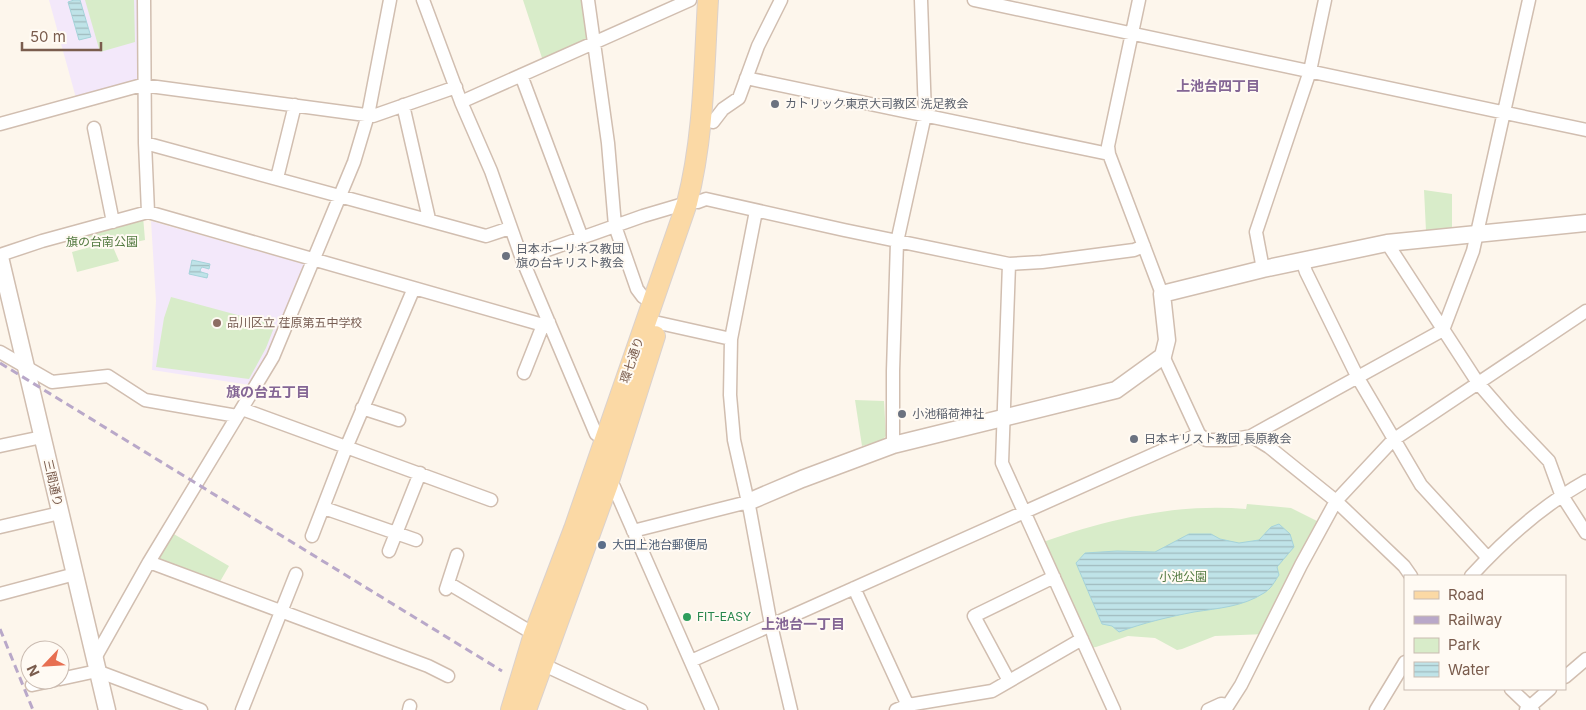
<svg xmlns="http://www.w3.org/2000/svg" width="1586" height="710" viewBox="0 0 1586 710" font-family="Inter,'Noto Sans JP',sans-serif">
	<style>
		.education { fill: #f3e8fa }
		.green { fill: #d8ecc9 }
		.water { fill: url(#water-rules); stroke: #a5d3da }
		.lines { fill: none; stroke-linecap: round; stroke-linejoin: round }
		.minor-casing { stroke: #d1beb0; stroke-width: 15 }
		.tertiary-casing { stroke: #d1beb0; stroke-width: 19 }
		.primary-casing { stroke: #dad1cd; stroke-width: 22 }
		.minor { stroke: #fff; stroke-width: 12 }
		.tertiary { stroke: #fff; stroke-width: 16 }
		.primary { stroke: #fbd9a5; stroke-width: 20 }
		.rail { stroke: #b9a8c9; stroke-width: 3; stroke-dasharray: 8 5; stroke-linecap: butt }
		.worship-dot { fill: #6b7280; stroke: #fffaf3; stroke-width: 2 }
		.education-dot { fill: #8d6e63; stroke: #fffaf3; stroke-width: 2 }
		.service-dot { fill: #5c6f8a; stroke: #fffaf3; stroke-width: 2 }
		.leisure-dot { fill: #2e9e5b; stroke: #fffaf3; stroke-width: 2 }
		.labels { text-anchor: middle; stroke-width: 4; stroke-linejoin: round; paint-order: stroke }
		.worship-label { font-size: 12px; fill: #5b616d; stroke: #fffaf3; text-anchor: start }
		.park-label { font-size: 12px; fill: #537a41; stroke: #fffaf3 }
		.education-label { font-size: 12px; fill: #785e54; stroke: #fffaf3; text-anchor: start }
		.street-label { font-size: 12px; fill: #7a5c4d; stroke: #fffaf3 }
		.service-label { font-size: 12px; fill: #4e5e75; stroke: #fffaf3; text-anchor: start }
		.leisure-label { font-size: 12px; fill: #27864d; stroke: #fffaf3; text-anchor: start }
		.neighbourhood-label { font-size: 14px; font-weight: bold; fill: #846695; stroke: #fffaf3 }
	</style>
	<defs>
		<pattern id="water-rules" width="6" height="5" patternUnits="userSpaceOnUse" patternTransform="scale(1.25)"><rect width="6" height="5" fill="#bfe3e8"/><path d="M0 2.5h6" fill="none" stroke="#a0bbbe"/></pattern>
	</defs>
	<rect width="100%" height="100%" fill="#fdf6ec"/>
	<!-- education -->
	<path class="education" d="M49,0H139L142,80L76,98Z
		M151,221L304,264L271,346L250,385L152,370L156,301Z"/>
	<!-- green -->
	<path class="green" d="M85,0H134L135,42L100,52Z
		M523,0H582L589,40L543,61Z
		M1424,190L1452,194V229L1426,231Z
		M143,216L145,240L113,247L119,261L77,272L72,252L90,247L86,232Z
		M171,297L275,325L266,348L249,379L156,367L164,318Z
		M855,400L884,401L886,436L881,441L862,446Z
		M1247,504L1291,508L1323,524L1266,634L1215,636L1182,649L1177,650L1155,638L1128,636L1096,647L1090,648L1043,542C1108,519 1178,503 1246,509Z
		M172,533L229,566L218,585L155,561Z"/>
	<!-- water -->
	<path class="water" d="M74,0H80L91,37L79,40L68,2Z
		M192,260L210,264L209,269L202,267L200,270L201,272L208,274L207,278L189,274Z
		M1279,524L1290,534L1294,547L1277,567L1279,575C1275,581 1271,589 1264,593C1242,607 1219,608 1194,612C1168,617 1143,623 1119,632L1112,626L1102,624L1076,563L1085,553L1117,551L1155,552L1189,534H1211L1220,539L1239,543L1259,540L1271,527Z"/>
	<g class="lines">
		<defs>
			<path id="minor" d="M144,0L145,143L148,212
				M423,0L461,102L491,171L522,259L596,434L604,438
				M588,0L608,143L615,226L637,289L643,297L652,301
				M974,0L1586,130
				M1139,0L1108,146L1109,154L1162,294
				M521,75L582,238
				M746,78L1109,154
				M461,102L690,0
				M403,105L429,219
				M713,122L723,109L739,98L758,46L781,0
				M0,124L142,85L373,116L456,87
				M94,128L113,222
				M145,143L486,236L510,228
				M277,178L295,105
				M698,202L706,199L844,230L1009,264L1042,262L1134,250L1144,246
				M756,211L731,339L730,395L734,440L750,511L771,625L791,710
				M1387,243L1478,383L1511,421L1549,461L1561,494L1586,533
				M0,255L42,241L148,212L543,325
				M522,259L643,216L687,203
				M1302,260L1306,272L1358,378L1421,485L1488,558
				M1009,264L1002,463L1114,710
				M1263,269L1256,232L1310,71L1325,0
				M659,323L731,339
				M0,352L52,382L108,376L145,400L237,416
				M1163,356L1199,434L1206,440H1230L1251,436L1443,330L1473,251L1529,0
				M524,373L543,325L549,322
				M362,408L399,420
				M242,409L491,500
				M1251,436L1269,447L1336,501L1404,566L1411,576
				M893,445V371L897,242L925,115L921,0
				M0,446L42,437
				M608,484L614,487L712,710
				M324,508L416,540
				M0,527L60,513
				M633,531L748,502
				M312,536L346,448L414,288
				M389,551L420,473
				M149,562L428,666L448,676
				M1471,576C1504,540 1543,505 1586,481
				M448,583L534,634
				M854,588L910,710
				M446,589L457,555
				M0,594L75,574
				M95,658L149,562L273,357L354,162L368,115L390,0
				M691,661L1199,434
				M544,665L641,710
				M1565,677L1586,659
				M60,679L97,671L201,710
				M1009,681L974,616L1054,577
				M32,685L55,680
				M1511,689L1533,710
				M242,710L296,574
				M409,710L410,706
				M896,710L908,705L992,691L1082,639
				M1208,710L1221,704L1228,705
				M1225,710L1241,685L1301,565L1336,501L1393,440L1586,311
				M1376,710L1405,662
				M1526,710L1550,689"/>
			<path id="tertiary" d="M0,257L107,710
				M748,502L802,479L893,445L1116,390L1163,356L1167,340L1162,294L1263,269L1387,243L1586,223"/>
			<path id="primary" d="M511,710L534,634L574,529L687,203C704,137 704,68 708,0
				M526,710L608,484L655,336"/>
		</defs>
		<!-- minor casing -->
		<use href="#minor" class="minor-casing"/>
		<!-- tertiary casing -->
		<use href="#tertiary" class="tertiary-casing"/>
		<!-- primary casing -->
		<use href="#primary" class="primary-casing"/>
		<!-- minor -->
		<use href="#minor" class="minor"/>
		<!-- tertiary -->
		<use href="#tertiary" class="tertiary"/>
		<!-- primary -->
		<use href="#primary" class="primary"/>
		<!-- rail -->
		<path class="rail" d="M0,363L502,671
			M0,629L33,710"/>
	</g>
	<!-- markers -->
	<g class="worship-dot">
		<circle cx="775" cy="104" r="5"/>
		<circle cx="506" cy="256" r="5"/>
		<circle cx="902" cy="414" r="5"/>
		<circle cx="1134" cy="439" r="5"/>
	</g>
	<circle class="education-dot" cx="217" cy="323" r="5"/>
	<circle class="service-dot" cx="602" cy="545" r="5"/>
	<circle class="leisure-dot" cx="687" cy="617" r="5"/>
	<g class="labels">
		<!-- worship labels -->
		<g class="worship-label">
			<text x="785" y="108">カトリック東京大司教区 洗足教会</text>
			<text x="516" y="253">日本ホーリネス教団<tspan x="516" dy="14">旗の台キリスト教会</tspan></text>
			<text x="912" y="418">小池稲荷神社</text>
			<text x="1144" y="443">日本キリスト教団 長原教会</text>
		</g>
		<!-- park labels -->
		<g class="park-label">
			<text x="102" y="246">旗の台南公園</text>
			<text x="1183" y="581">小池公園</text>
		</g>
		<!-- education labels -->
		<g class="education-label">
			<text x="227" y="327">品川区立 荏原第五中学校</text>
		</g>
		<!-- street labels -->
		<g class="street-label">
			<text transform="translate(632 360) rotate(-71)" y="4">環七通り</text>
			<text transform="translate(53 483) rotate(77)" y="4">三間通り</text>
		</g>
		<!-- service labels -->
		<g class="service-label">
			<text x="612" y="549">大田上池台郵便局</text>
		</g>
		<!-- leisure labels -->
		<g class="leisure-label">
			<text x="697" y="621">FIT-EASY</text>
		</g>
		<!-- neighbourhood labels -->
		<g class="neighbourhood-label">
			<text x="1218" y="91">上池台四丁目</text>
			<text x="268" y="397">旗の台五丁目</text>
			<text x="803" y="629">上池台一丁目</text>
		</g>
	</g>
	<!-- legend -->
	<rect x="1404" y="575" width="162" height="115" fill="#fffaf3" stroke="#cabbb1"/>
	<rect x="1414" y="591" width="25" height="8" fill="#fbd9a5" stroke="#cabbb1"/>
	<text x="1448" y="600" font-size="15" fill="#7a5c4d">Road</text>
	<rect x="1414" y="616" width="25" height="8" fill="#b9a8c9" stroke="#cabbb1"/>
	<text x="1448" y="625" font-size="15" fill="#7a5c4d">Railway</text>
	<rect x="1414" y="638" width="25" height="15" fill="#d8ecc9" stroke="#cabbb1"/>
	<text x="1448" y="650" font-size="15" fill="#7a5c4d">Park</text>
	<rect x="1414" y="662" width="25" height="15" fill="url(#water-rules)" stroke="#cabbb1"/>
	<text x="1448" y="675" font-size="15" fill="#7a5c4d">Water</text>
	<!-- north arrow -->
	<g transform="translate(45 665) rotate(245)"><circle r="24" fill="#fffaf3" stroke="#cabbb1"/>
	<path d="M0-4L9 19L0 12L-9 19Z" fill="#e76f51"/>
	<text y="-8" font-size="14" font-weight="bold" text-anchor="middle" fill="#7a5c4d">N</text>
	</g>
	<!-- scale -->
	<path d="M22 42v8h79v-8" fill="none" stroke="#7a5c4d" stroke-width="2.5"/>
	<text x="30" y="42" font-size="15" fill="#7a5c4d" stroke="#fffaf3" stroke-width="4" paint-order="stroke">50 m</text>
</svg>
